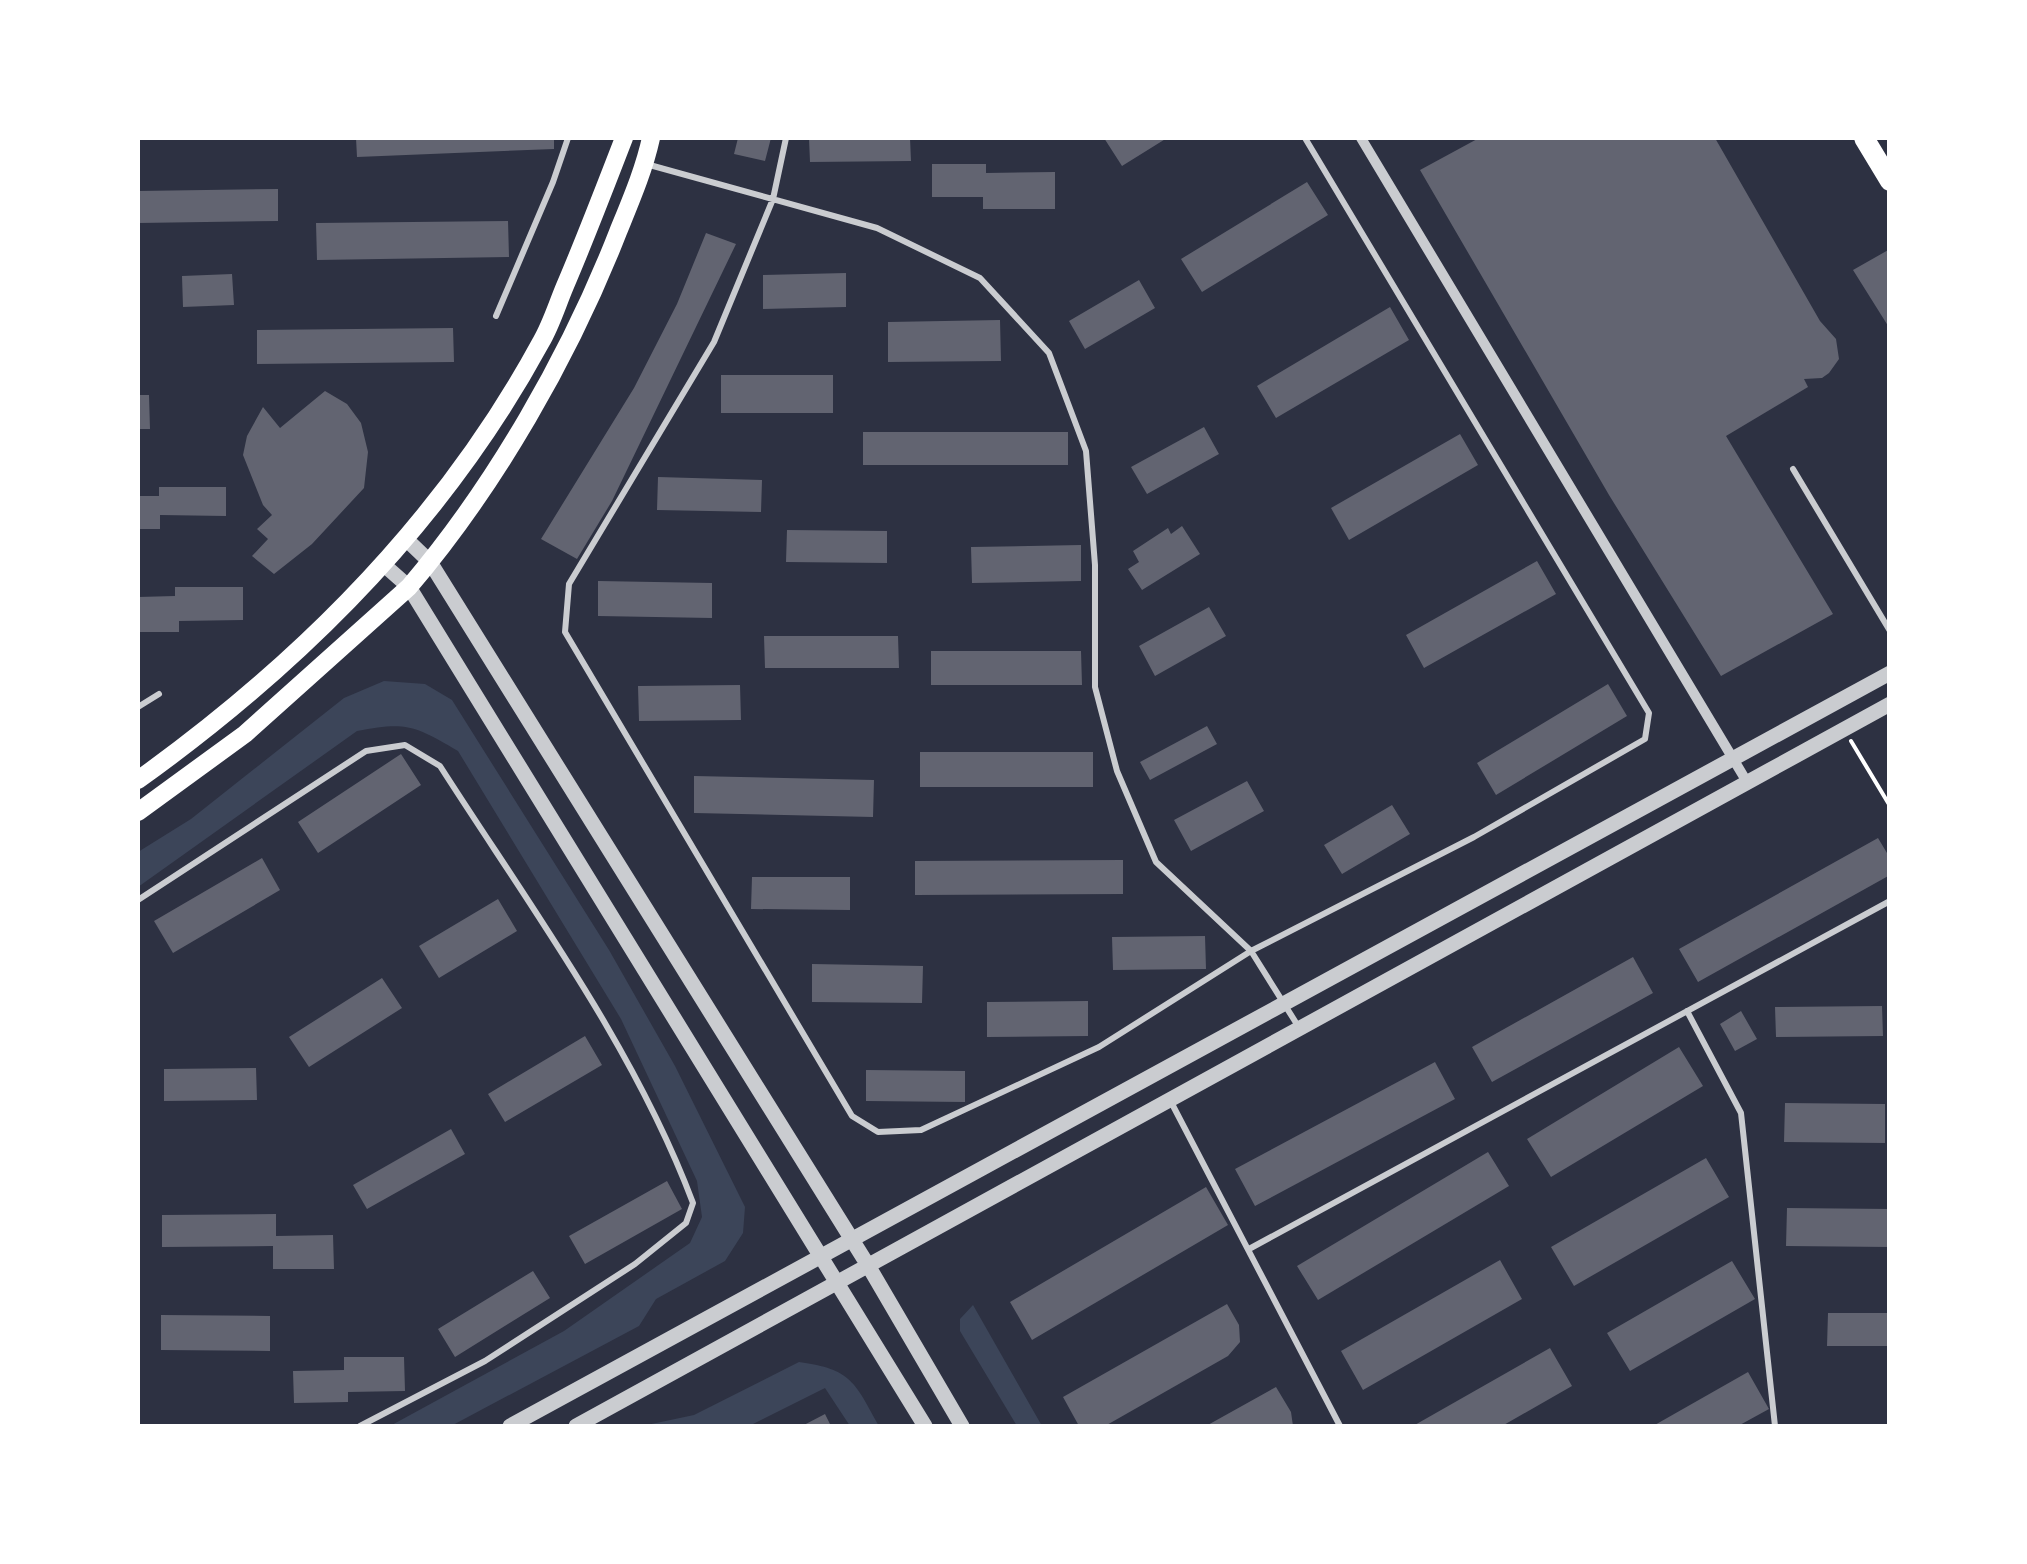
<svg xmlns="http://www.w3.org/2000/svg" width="2027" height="1564" viewBox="0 0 2027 1564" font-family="'IBM Plex Serif',serif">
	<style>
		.green { fill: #3c4559 }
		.building { fill: #626471 }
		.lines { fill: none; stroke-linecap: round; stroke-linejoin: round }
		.path { stroke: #fff; stroke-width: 4 }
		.service { stroke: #caccd0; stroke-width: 6 }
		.minor { stroke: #caccd0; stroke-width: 10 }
		.tertiary { stroke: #caccd0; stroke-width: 15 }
		.secondary { stroke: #fff; stroke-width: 18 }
		.primary { stroke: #fff; stroke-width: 20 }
	</style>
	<rect width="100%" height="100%" fill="#2d3142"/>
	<!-- green -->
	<path class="green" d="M384,681L425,684L452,700L609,950L675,1066L745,1207L743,1233L725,1261L656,1299L639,1326L451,1426H390L564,1331L690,1243L702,1217L697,1181L621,1019L458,751C416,726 406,721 357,731L138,887V852L191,819L344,698Z
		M973,1305L1042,1426H1017L960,1331V1319Z
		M799,1362C852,1369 855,1383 879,1426H850L825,1388L749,1426H642L694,1415Z"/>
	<!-- building -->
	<path class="building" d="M356,138H554V149L357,157Z
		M738,138H771L765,161L734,154Z
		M809,138H910L911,161L810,162Z
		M1104,138H1167L1122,166Z
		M1479,138H1715L1820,321L1836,339L1839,359L1829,373L1822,378L1804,379L1808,387L1726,436L1833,614L1721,676L1609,495L1420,170Z
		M932,164H986V173L1055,172V209H983V197H932Z
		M1307,182L1328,215L1202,292L1181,259Z
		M278,189V221L138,223V191Z
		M508,221L509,257L317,260L316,223Z
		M706,233L736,244L612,501L577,559L541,539L634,388L677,304Z
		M1890,249V329L1853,270Z
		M846,273V307L763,309V275Z
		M232,274L234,305L183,307L182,276Z
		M1139,280L1155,308L1085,349L1069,321Z
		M1390,307L1409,340L1276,418L1257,386Z
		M1000,320L1001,361L888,362V322Z
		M453,328L454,362L257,364V330Z
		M721,375H833V413H721Z
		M325,391L347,404L361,423L368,452L364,488L312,544L274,574L252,556L268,539L257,529L272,515L263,505L243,455L247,436L263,407L280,428Z
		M138,395H149L150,429H138Z
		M1204,427L1219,454L1147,494L1131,467Z
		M863,432H1068V465H863Z
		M1460,434L1478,465L1349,540L1331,508Z
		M658,477L762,480L761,512L657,510Z
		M159,487H226V516L160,515V529H138V496H159Z
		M1182,526L1200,554L1142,590L1128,569L1139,562L1133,551L1168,528L1171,534Z
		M787,530L887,531V563L786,562Z
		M1081,545V581L972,583L971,547Z
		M1537,561L1556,594L1424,668L1406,635Z
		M598,581L712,583V618L598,616Z
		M175,587H243V620L179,621V632H138V597L175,596Z
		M1209,607L1226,636L1155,676L1139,646Z
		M764,636H898L899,668H765Z
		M931,651H1081L1082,685H931Z
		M1608,684L1627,716L1496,795L1477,763Z
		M740,685L741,720L639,721L638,686Z
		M1207,726L1217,744L1150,780L1140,762Z
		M920,752H1093V787H920Z
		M401,754L421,785L318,853L298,822Z
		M694,776L874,780L873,817L694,813Z
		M1247,781L1264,811L1191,851L1174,820Z
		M1392,805L1410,834L1342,874L1324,845Z
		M1878,838L1890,858V875L1698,982L1679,949Z
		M262,858L280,890L173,953L154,921Z
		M1123,860V894L915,895V861Z
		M752,877H850V910L751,909Z
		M498,899L517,931L439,978L419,946Z
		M1205,936L1206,969L1113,970L1112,937Z
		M1633,957L1653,993L1492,1082L1472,1047Z
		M812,964L923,966L922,1003L812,1002Z
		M382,978L402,1008L309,1067L289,1037Z
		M1088,1001V1036L987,1037V1002Z
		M1882,1006L1883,1036L1776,1037L1775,1007Z
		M1741,1011L1757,1039L1735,1051L1720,1024Z
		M585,1036L602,1065L505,1122L488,1094Z
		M1679,1047L1703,1086L1551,1177L1527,1139Z
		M1435,1062L1455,1099L1255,1206L1235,1169Z
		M256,1068L257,1100L164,1101V1069Z
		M866,1070L965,1071V1102L866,1101Z
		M1785,1103L1885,1104V1143L1784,1142Z
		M451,1129L465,1154L367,1209L353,1185Z
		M1488,1152L1509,1186L1318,1300L1297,1266Z
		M1706,1158L1729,1197L1574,1286L1551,1247Z
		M667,1181L682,1209L585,1264L569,1236Z
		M1206,1187L1228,1225L1032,1340L1010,1302Z
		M1787,1208L1890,1209V1247L1786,1246Z
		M276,1214V1236L333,1235L334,1269H273V1246L162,1247V1215Z
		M1500,1260L1522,1299L1363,1390L1341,1351Z
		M1732,1261L1755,1299L1630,1371L1607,1333Z
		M533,1271L550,1298L455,1357L438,1329Z
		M1227,1304L1239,1325L1240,1342L1228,1356L1105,1426H1079L1063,1397Z
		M1828,1313H1890V1346H1827Z
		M161,1315L270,1316V1351L161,1350Z
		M1550,1348L1572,1386L1502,1426H1413Z
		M344,1357H404L405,1391L348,1392V1402L294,1403L293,1371L344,1370Z
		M1748,1372L1769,1409L1738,1426H1653Z
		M1276,1387L1291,1412L1293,1426H1206Z
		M825,1414L831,1426H802Z"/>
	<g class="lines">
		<!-- path -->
		<path class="path" d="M1851,741L1890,806"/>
		<!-- service -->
		<path class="service" d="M786,138L773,199L714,342L569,584L565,632L852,1116L878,1132L921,1130L1099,1047L1251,951L1474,837L1645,739L1649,713L1305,138
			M646,164L877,228L980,278L1049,353L1086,451L1095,565V687L1117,771L1156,862L1251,951L1298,1026
			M496,316L553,182L568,138
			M1793,469L1890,631
			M138,707L159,694
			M138,900L366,751L405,745L440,766C529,905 635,1048 693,1203L686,1223L635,1264L485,1361L360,1426
			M1687,1011L1741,1113L1775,1426
			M1170,1100L1340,1426
			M1249,1249L1890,901"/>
		<!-- minor -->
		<path class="minor" d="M1361,138L1747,782"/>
		<!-- tertiary -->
		<path class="tertiary" d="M406,539L430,562L869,1267L962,1426
			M383,564L409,587L925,1426
			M510,1426L1890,673
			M576,1426L1890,704"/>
		<!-- secondary -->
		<path class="secondary" d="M138,780C300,664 445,519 541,342C551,325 557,305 565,286C586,237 605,187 624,138
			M138,812L245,734L409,587C495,486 570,355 618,232C631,200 644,170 651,138"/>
		<!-- primary -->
		<path class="primary" d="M1864,138L1890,181"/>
	</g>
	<!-- border -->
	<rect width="2027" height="1564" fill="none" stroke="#ffffff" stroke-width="280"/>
</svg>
